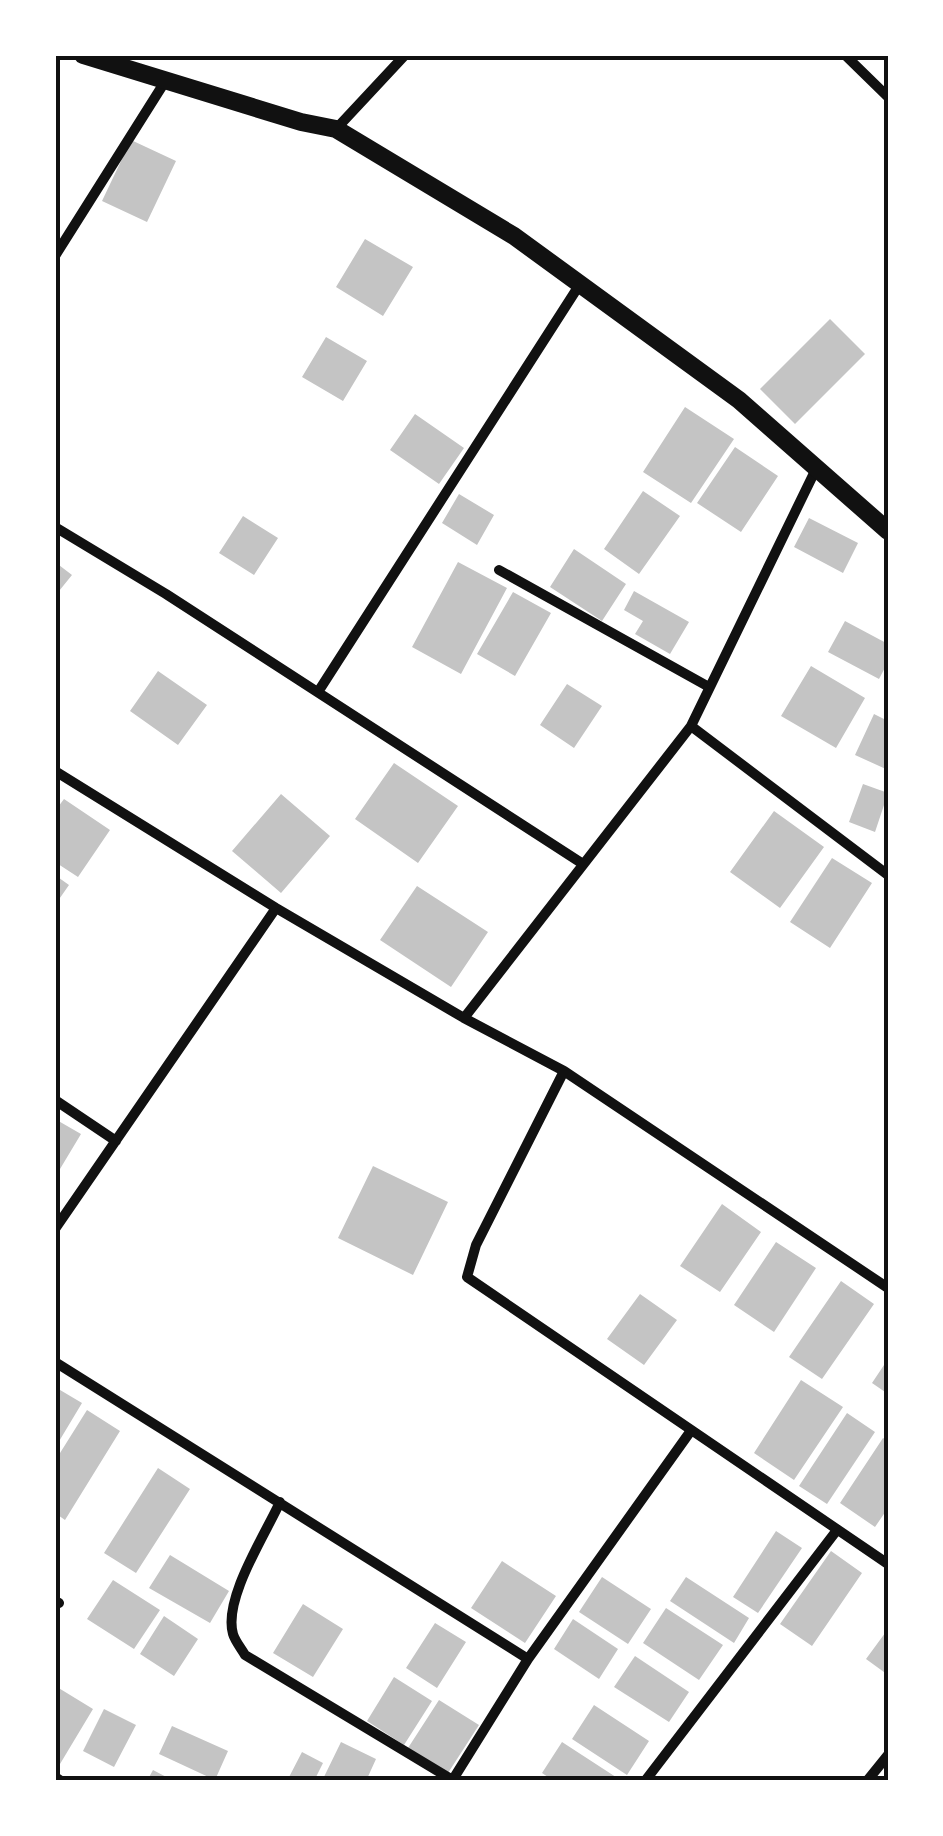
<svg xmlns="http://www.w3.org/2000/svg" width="943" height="1836" viewBox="0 0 943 1836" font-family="'Crimson Pro',serif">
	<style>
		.building { fill: #c4c4c4 }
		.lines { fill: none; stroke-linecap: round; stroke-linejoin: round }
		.minor { stroke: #111; stroke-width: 10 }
		.tertiary { stroke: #111; stroke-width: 18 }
		.neatline { fill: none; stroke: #111; stroke-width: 4 }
	</style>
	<rect width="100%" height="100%" fill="#fff"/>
	<!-- building -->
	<path class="building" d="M131,140L176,161L147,222L102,201Z
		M365,239L413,267L383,316L336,287Z
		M830,319L865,354L795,424L760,389Z
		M326,337L367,361L343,401L302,377Z
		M685,407L734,439L691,503L643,472Z
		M415,414L464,448L439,484L390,450Z
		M735,447L778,476L741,532L697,503Z
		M643,491L680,516L639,574L604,549Z
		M459,494L494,515L477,545L442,523Z
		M243,516L278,538L254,575L219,553Z
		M809,518L858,543L843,573L794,547Z
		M574,549L626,584L602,621L550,587Z
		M55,562L72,575L55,596Z
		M458,562L507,588L461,674L412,647Z
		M634,591L689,622L670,654L635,634L643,621L624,610Z
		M513,592L551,613L515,676L477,654Z
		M845,621L888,644V662L879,679L828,652Z
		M811,666L865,698L836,748L781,716Z
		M158,671L207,705L178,745L130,711Z
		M567,684L602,706L574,748L540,725Z
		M874,714L888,721V770L855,755Z
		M394,763L458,806L418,863L355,819Z
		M863,784L888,793L875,832L849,822Z
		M281,794L330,836L281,893L232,851Z
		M64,799L110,830L78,877L55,862V811Z
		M774,811L824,847L780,908L730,872Z
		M832,858L872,883L830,948L790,922Z
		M55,875L69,885L55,905Z
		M417,886L488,932L451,987L380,940Z
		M55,1119L81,1134L60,1169L55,1166Z
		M373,1166L448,1202L413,1275L338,1238Z
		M722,1204L761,1232L720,1292L680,1266Z
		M776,1242L816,1268L774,1332L734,1305Z
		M841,1281L874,1304L822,1379L789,1357Z
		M640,1294L677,1320L644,1365L607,1339Z
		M888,1359V1394L872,1383Z
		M801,1380L843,1407L794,1480L754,1453Z
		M55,1387L82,1403L55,1448Z
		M87,1410L120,1431L65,1520L55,1513V1461Z
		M847,1413L875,1432L827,1504L799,1486Z
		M883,1438L888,1441V1508L875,1527L840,1503Z
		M158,1468L190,1489L136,1573L104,1553Z
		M776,1531L802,1548L758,1613L733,1597Z
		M831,1551L862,1573L812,1646L780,1624Z
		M170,1555L229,1591L210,1623L149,1588Z
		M502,1561L556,1596L525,1643L471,1608Z
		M602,1577L651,1609L628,1644L579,1612Z
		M686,1577L749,1618L734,1643L670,1601Z
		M113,1580L160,1610L134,1649L87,1619Z
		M303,1604L343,1629L313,1677L273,1653Z
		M666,1608L723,1645L699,1680L643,1643Z
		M164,1616L198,1639L174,1676L140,1654Z
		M573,1619L618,1649L599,1679L554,1649Z
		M435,1623L466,1642L437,1688L406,1668Z
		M888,1629V1675L866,1659Z
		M635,1656L689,1692L669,1722L614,1687Z
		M394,1677L432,1701L404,1745L367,1721Z
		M57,1687L93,1709L60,1764L55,1761Z
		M439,1700L479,1725L448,1773L408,1748Z
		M594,1705L649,1741L627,1775L572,1739Z
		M104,1709L136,1725L114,1767L83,1751Z
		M172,1726L228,1751L215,1780L159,1754Z
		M341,1742L376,1759L366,1781H322Z
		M562,1742L622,1781H554L542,1773Z
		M302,1752L323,1763L314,1781H287Z
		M153,1770L174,1781H147Z"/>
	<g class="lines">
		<!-- minor -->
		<path class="minor" d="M845,55L888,97
			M336,129L405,55
			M55,256L166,80
			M55,527L166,594L583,864
			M499,570L709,687
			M318,692L580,284
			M691,726L816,469
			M55,771L276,908L464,1018
			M888,875L691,726L464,1018L564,1071L476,1245L467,1277L888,1564
			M564,1071L888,1288
			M55,1100L116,1141
			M55,1229L276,908
			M55,1362L528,1659L690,1432
			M280,1502C265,1535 223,1599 233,1634C235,1641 241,1648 245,1655L451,1779
			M55,1601L59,1603
			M55,1777L61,1781
			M452,1781L528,1659
			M645,1781L837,1530
			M867,1781L888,1755"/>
		<!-- tertiary -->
		<path class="tertiary" d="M83,55L301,122L336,129L514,236L739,400L888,531"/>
	</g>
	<!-- border -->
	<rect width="943" height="1836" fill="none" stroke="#ffffff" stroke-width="115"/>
	<rect x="58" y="58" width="828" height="1720" class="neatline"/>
</svg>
